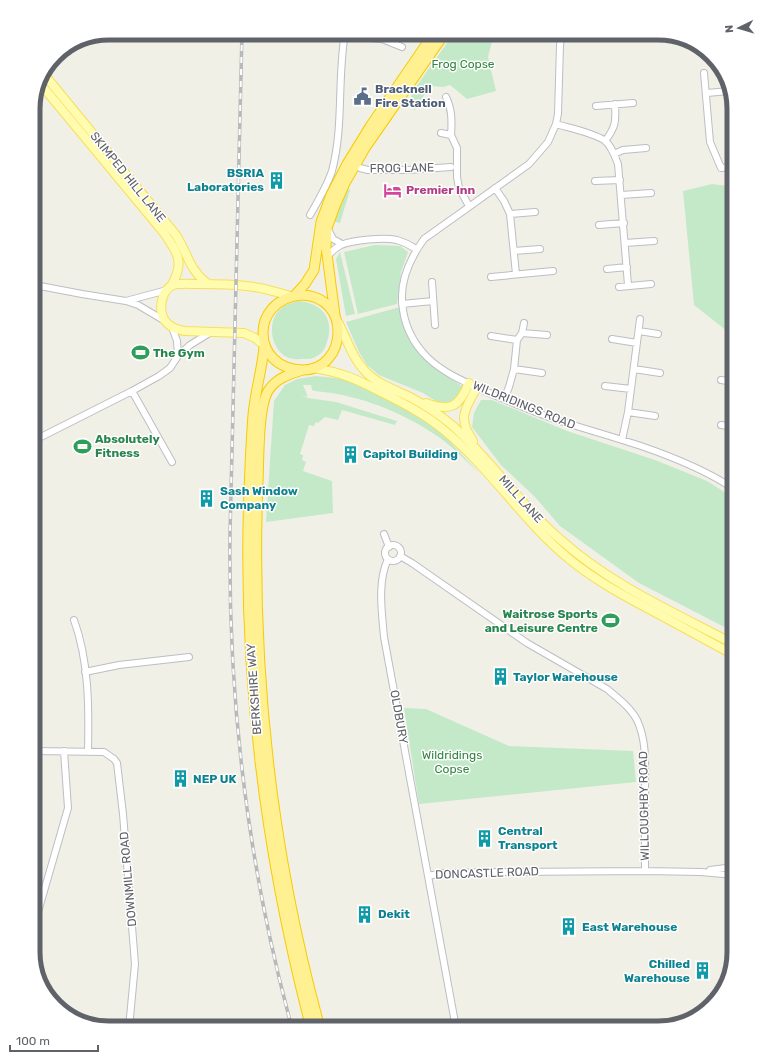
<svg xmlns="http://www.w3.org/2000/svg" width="767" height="1061" viewBox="0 0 767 1061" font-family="Rubik,sans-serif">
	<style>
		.green { fill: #c3e9c8 }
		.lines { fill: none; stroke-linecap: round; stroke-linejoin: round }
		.minor-casing { stroke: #bcbec3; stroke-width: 8 }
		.major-casing { stroke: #f8df59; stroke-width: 10 }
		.highway-casing { stroke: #f9ca00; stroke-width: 11 }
		.minor { stroke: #fff; stroke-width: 6 }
		.major { stroke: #fffcaf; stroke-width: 8 }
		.highway { stroke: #fff191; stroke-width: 9 }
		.rail-casing { stroke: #b8b9b9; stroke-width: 3.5 }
		.rail { stroke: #fff; stroke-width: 2; stroke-dasharray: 6; stroke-linecap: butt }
		.labels { text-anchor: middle; stroke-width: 3; stroke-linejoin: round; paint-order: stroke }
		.park-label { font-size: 12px; fill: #30853f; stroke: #fff }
		.service-label { font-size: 12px; font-weight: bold; fill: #4e5e75; stroke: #fff; text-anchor: start }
		.street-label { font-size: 12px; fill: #5f6268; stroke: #fff }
		.culture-label { font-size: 12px; font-weight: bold; fill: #0d838f; stroke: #fff; text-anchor: start }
		.hotel-label { font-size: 12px; font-weight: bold; fill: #b23c85; stroke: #fff; text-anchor: start }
		.leisure-label { font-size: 12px; font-weight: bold; fill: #27864d; stroke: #fff; text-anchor: start }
		.rim { fill: none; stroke: #5f6268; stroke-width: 5 }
	</style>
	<rect width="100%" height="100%" fill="#f1f0e7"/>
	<!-- green -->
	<path class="green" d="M454,33H494L488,57L496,91L467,99L450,85L443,87L430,86L414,111L411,94Z
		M712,184L728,186L734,184V332L727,331L694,305L683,191Z
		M345,188L350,190L340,223L333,221Z
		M375,245L400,246L408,252L401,272L397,304L358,314L344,252Z
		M340,252L355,314L346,316L336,259Z
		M297,301C321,302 335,318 327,342C325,348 323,353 317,356C312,360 306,359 300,359C293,360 286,358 281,353C269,341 268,317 283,307C287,304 293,303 297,301Z
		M400,307L406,329L430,363L463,387L456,402L442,405L423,393L379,375L367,365L359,352L346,322Z
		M316,376L343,379L375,391L415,414L442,433L479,473C467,462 454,448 440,438C403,412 360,395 315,391L312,390L311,385H303L308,397L301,395L308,398L336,402L397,421L395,425L342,410L338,420L325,417L318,423L316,422L314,426L309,425L300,454L303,455L302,460L306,462L303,471L332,481L333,513L266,522L274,401L285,385L297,379Z
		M481,400H492L567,431L655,460L707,481L734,498V632L639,583L560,526L535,497L501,465L472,427L474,413Z
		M404,708L426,709L509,746L633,751L636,782L419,804Z"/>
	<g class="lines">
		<defs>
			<path id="minor" d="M344,33L359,37L382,39L402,47
				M562,33L560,45L558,114L556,124L548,142L529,164L424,239C411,257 401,278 402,300C403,322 412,342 427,357C443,373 467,383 487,392C508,401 530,410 551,418C581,428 611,436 641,446C673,457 706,470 734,489
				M659,33L660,35
				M704,73L710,142L721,168L732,167
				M707,93L729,91
				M446,97C452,109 452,121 451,135
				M596,106L633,103
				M556,124C570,128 591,132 604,140C611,145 615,156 618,164L628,285
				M441,133L451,135L457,148V177L459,188L469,206
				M605,141C616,127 616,121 615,104
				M614,154L623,150L646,148
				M355,164L360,168L368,170H408L451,167
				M595,181L620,180
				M495,188L504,201L510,214L516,274
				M621,195L651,193
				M510,214L535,212
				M310,215C318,201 327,186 332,171C344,126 337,79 345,33
				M599,225L624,223
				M329,231L333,239L342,244
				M625,243L654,241
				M514,251L540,249
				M327,257C331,252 335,248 341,245C353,240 384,237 397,240C404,242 410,245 416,249
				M607,269L627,267
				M491,277L553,271
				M432,282L435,325
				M33,285L40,286L82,294L126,301L138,305L165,321
				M619,287L651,284
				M126,301L167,290
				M402,304L433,301
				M172,327L177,341L178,356
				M639,331L658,334
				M522,333L547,335
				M491,336L517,340
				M612,339L637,343
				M514,369L542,373
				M634,369L660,373
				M721,380L734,382
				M605,386L631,389
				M132,391L172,462
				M504,399L509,387L514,369L517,340L522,333L524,323
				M628,412L655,416
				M721,425L734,427
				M622,440L628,412L640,319
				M33,441L132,391L159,376L170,368L178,356L190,345L211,332
				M727,484L734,473
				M384,534L389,547
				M385 553a8 8 0 1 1 16 0a8 8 0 1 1-16 0Z
				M400,556L412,563L527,643L607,689C618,698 631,708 637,720C647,741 645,765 645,787C645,815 645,843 645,871
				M388,559C377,582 382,613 384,637L456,1028
				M74,620C89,661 89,708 88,751
				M85,672L119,665L189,657
				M33,751L104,752L114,759L117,763L123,814L135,964L129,1028
				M710,870L734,867
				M428,876L443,873L505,872L645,871L701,872L734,875
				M33,917L38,912L68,808L64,751"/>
			<path id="major" d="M43,73L176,235C188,254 189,270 208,284
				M39,82L164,233C178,253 185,263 171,286
				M338,322C347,339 352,358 366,372C377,384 396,390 410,397C425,405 440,415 453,426C492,461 521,506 561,540C611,585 675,613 734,644
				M264,345L255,338L244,333L185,331C178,330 171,328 166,322C158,312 160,291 173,285C181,283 190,284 198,284C214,284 230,284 246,286C261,287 276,292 291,296
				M313,368C340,372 357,379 381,392C403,403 425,414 445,431C491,469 523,521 569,559C597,582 630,599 662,616C686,629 710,642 734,655
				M426,403C451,412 459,407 469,383
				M473,441C457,418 465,409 477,387"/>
			<path id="highway" d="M301,295C353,296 347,370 303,370C251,369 249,300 301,295Z
				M294,296L305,284L314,270L321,222L331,195L347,164L371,125L434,33
				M335,315L326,247L327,228L335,206L345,183L365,148L445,33
				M264,347C262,370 255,392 253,415C251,440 250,466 249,491C242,672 265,853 311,1028
				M303,370C290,374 276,378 268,391C258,408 259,461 258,482C251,666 271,850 320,1028"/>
		</defs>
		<!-- minor casing -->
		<use href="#minor" class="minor-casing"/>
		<!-- major casing -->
		<use href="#major" class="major-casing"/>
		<!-- highway casing -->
		<use href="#highway" class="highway-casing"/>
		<!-- minor -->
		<use href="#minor" class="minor"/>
		<!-- major -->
		<use href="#major" class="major"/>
		<!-- highway -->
		<use href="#highway" class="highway"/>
		<defs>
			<path id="rail" d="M242,33L230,534C228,700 248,867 292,1028"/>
		</defs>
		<!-- rail casing -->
		<use href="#rail" class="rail-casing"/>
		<!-- rail -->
		<use href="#rail" class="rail"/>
	</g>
	<!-- icons -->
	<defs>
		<symbol id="civic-bare" viewBox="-9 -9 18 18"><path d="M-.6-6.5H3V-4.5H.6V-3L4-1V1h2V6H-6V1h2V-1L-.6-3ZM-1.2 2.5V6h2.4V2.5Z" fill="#5c6f8a" stroke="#fff" stroke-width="2.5" paint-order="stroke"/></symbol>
		<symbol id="building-bare" viewBox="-9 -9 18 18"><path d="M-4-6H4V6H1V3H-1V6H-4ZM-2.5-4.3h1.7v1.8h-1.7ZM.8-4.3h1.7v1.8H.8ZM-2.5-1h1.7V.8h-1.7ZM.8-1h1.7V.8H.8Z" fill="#0f9aa8" stroke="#fff" stroke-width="2.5" paint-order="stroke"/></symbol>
		<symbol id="hotel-bare" viewBox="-9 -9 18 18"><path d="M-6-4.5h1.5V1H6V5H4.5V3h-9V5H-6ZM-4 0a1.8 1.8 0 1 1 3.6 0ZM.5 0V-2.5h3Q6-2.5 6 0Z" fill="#d1479c" stroke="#fff" stroke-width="2.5" paint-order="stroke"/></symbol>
		<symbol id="stadium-bare" viewBox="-9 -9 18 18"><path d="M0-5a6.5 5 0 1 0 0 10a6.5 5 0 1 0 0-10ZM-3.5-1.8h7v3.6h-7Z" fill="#2e9e5b" stroke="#fff" stroke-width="2.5" paint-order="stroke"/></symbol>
	</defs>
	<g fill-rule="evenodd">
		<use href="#civic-bare" x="350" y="84" width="25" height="25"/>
		<use href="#building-bare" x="264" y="168" width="25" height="25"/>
		<use href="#hotel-bare" x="380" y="178" width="25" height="25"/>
		<use href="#stadium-bare" x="128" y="340" width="25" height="25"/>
		<use href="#stadium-bare" x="70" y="434" width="25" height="25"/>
		<use href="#building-bare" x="338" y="442" width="25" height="25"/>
		<use href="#building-bare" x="194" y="486" width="25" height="25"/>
		<use href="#stadium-bare" x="598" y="608" width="25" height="25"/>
		<use href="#building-bare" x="488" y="664" width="25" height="25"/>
		<use href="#building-bare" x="168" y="766" width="25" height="25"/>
		<use href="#building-bare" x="472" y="826" width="25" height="25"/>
		<use href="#building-bare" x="352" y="902" width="25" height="25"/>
		<use href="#building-bare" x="556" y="914" width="25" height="25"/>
		<use href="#building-bare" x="690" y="958" width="25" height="25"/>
	</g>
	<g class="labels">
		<!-- park labels -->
		<g class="park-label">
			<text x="463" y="68">Frog Copse</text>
			<text x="452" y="759">Wildridings<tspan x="452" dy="14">Copse</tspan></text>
		</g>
		<!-- service labels -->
		<g class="service-label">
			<text x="375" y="93">Bracknell<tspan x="375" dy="14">Fire Station</tspan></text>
		</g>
		<!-- street labels -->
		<g class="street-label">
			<text transform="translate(402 168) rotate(-1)" y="4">FROG LANE</text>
			<text transform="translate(128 177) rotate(51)" y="4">SKIMPED HILL LANE</text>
			<text transform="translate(524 405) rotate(22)" y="4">WILDRIDINGS ROAD</text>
			<text transform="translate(521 499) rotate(48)" y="4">MILL LANE</text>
			<text transform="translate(254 689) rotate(-94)" y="4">BERKSHIRE WAY</text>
			<text transform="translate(399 717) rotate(80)" y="4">OLDBURY</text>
			<text transform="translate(644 806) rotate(-91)" y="4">WILLOUGHBY ROAD</text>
			<text transform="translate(487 873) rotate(-2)" y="4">DONCASTLE ROAD</text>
			<text transform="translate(128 879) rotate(-95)" y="4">DOWNMILL ROAD</text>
		</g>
		<!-- culture labels -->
		<g class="culture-label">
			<text x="264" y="177" text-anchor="end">BSRIA<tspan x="264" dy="14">Laboratories</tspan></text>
			<text x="363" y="458">Capitol Building</text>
			<text x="220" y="495">Sash Window<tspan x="220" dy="14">Company</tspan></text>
			<text x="513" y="681">Taylor Warehouse</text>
			<text x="193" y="783">NEP UK</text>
			<text x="498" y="835">Central<tspan x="498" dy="14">Transport</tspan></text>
			<text x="378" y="918">Dekit</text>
			<text x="582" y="931">East Warehouse</text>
			<text x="690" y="968" text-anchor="end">Chilled<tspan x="690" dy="14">Warehouse</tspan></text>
		</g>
		<!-- hotel labels -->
		<g class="hotel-label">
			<text x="406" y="194">Premier Inn</text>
		</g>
		<!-- leisure labels -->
		<g class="leisure-label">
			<text x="153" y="357">The Gym</text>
			<text x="95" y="443">Absolutely<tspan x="95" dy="14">Fitness</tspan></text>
			<text x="598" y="618" text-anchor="end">Waitrose Sports<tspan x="598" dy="14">and Leisure Centre</tspan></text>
		</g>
	</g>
	<!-- crop -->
	<path d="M0 0H767V1061H0ZM109 40H658A69 69 0 0 1 727 109V952A69 69 0 0 1 658 1021H109A69 69 0 0 1 40 952V109A69 69 0 0 1 109 40Z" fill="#fff" fill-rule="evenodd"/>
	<path class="rim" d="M109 40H658A69 69 0 0 1 727 109V952A69 69 0 0 1 658 1021H109A69 69 0 0 1 40 952V109A69 69 0 0 1 109 40Z"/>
	<!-- north arrow -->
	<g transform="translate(739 28) rotate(265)" stroke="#ffffff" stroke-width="3" paint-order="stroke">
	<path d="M0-3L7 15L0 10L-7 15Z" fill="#5f6268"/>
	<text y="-6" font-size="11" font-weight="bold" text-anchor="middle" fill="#5f6268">N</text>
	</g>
	<!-- scale -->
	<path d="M10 1045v6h88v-6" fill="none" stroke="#5f6268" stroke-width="2"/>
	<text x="16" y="1045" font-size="12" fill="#5f6268" stroke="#ffffff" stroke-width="3" paint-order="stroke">100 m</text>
</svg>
